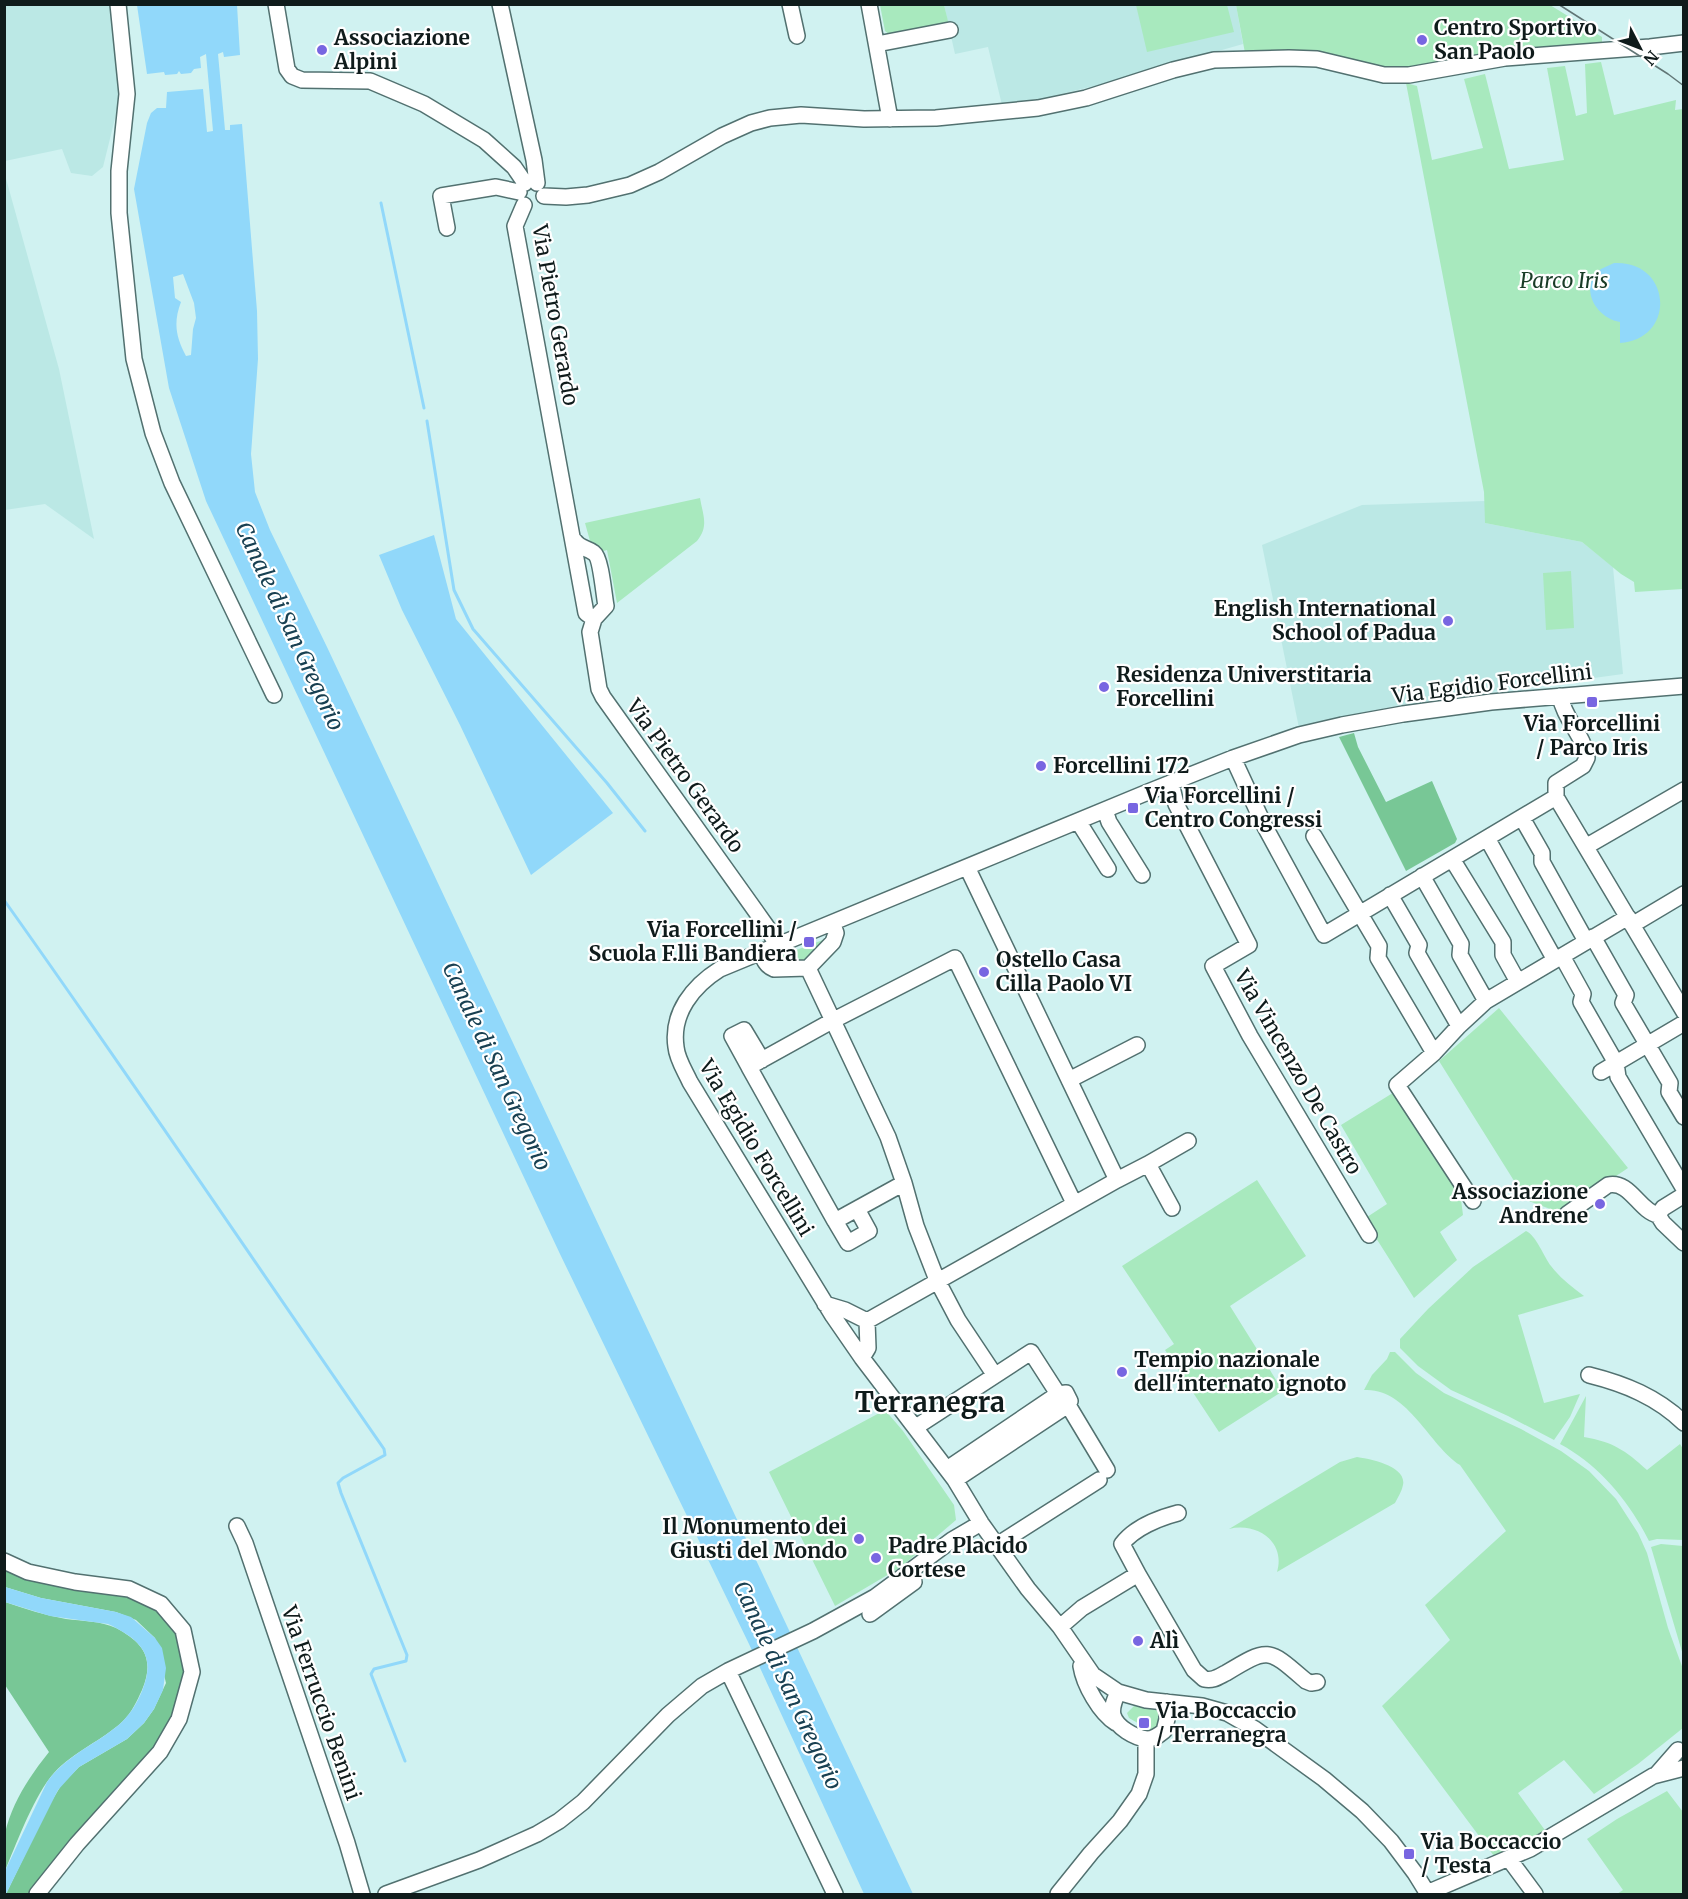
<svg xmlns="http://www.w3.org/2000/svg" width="1688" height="1899" viewBox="0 0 1688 1899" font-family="Merriweather,serif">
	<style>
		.built { fill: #bbe8e5 }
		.green { fill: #a8e9be }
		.forest { fill: #78c796 }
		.water { fill: #91d8fa; fill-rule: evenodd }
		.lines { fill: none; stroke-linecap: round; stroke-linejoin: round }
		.stream { stroke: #91d8fa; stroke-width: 3 }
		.minor-casing { stroke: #527170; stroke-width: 18 }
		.minor { stroke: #fff; stroke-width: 15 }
		.tram { stroke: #617676; stroke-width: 1.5 }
		.poi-dot { fill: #7866e1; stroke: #fff; stroke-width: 2 }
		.labels { text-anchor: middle; stroke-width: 4.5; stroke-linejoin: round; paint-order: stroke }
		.poi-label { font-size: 21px; font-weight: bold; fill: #0f1b1b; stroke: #fff; text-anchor: start }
		.park-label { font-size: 21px; font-style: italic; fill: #193c27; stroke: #fff }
		.street-label { font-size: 21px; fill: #0f1b1b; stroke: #fff }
		.water-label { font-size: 22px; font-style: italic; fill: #184052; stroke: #fff }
		.district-label { font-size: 27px; font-weight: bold; fill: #0f1b1b; stroke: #fff }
	</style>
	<rect width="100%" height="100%" fill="#d0f2f1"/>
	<!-- built -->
	<path class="built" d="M5,5H113L122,90L103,167L92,176L71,173L62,149L5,161Z
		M944,5H1236L1243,44L1106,83L1037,100L1002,105L988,47L955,54Z
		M5,175L59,369L94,539L45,504L5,510Z
		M1485,501V523L1582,542L1613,567L1623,674L1405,704L1316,722L1299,728L1262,545L1362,505Z"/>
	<!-- green -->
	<path class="green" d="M880,5H944L949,25L891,36L885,31Z
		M1136,5H1227L1234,32L1147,52Z
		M1236,5H1550L1602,37V43L1400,70L1245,53Z
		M1601,62L1614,115L1676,100L1675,110L1683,109V589L1635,592L1634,582L1621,574L1582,542L1485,523L1484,492L1406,83L1417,86L1432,160L1483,148L1464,79L1485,74L1509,169L1564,160L1547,68L1565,66L1576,116L1587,113L1585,64Z
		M700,498C703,516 709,526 697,541L617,603L607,550L600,552L589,547L590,541L585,523Z
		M1571,571L1574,628L1546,630L1543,573Z
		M828,938L806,964L774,965L770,960Z
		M1499,1008L1628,1168L1561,1213L1526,1200L1439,1061Z
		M1396,1091L1460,1192L1463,1215L1440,1232L1457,1260L1414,1298L1364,1219L1387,1204L1341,1125Z
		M1257,1180L1306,1256L1230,1306L1283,1391L1219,1432L1165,1350L1174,1344L1122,1266Z
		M1526,1231C1536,1235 1544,1257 1551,1266C1560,1278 1572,1287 1584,1296L1518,1315L1544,1403L1580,1394L1570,1417L1554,1440L1508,1416L1451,1390L1418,1366L1400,1348V1339L1428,1309L1473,1267Z
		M1390,1352H1395L1416,1373L1444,1393L1521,1429L1561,1451L1589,1471L1616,1499L1638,1533L1647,1553L1668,1628L1683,1669V1728L1638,1764L1594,1794L1564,1760L1518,1793L1547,1833L1494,1856L1382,1706L1450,1640L1425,1605L1506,1531L1460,1465C1429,1445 1407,1387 1364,1390L1372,1375L1387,1359Z
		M1586,1396L1584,1437C1613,1442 1625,1450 1647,1470L1680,1444L1683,1449V1540L1657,1539L1649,1541C1629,1501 1599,1465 1560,1444Z
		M885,1410L903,1431L954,1505L956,1520L901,1567L835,1606L769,1472Z
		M1357,1457C1370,1459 1407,1466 1403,1485C1402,1491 1398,1497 1395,1503L1277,1572C1286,1542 1257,1522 1229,1529L1340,1462Z
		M1661,1544L1683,1546V1655L1651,1547Z
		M1134,1706C1149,1708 1161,1705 1161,1724L1155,1730H1150L1129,1718L1127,1713Z
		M1667,1791L1683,1812V1894H1617L1623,1890L1587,1839L1617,1819Z"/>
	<!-- forest -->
	<path class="forest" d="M1354,733L1358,747L1386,802L1432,781L1457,839L1455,843L1406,871L1339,737Z
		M5,1563L129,1591L160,1605L181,1631L190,1672L178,1719L34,1894H6L48,1807L62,1784L79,1767L127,1739L144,1723L154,1709L166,1683L155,1638L136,1620L116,1612L41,1598L5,1587Z
		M5,1602C25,1609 45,1615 66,1619C82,1621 101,1621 116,1628C144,1643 155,1659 142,1690C137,1701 132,1712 123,1721C102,1741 74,1751 54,1773C35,1794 16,1844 5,1871C5,1859 2,1844 5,1833C12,1803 29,1777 49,1752L5,1685Z"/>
	<!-- water -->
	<path class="water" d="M137,5H237L240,55L224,57L223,52L218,54L225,130H230V125L242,124L257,311L258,359L251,454L255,492L270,530L327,647L913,1894H864L749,1644L560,1254L206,501L169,388L134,189L147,123L151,113L157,108H166L167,92L203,89L207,132L213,131L206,54L200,57L201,68L194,69L191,73L181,74L179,71L177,74L165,75L164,72L147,74ZM183,274L194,303L196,318L193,329L191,355L186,356C176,337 173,323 181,302L175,298L173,277Z
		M1614,263C1672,260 1677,339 1620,343V322C1595,318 1578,286 1601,269C1605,267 1610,265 1614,263Z
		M434,535L456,619L613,813L531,875L460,725L402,610L379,555Z
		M5,1587L41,1598L116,1612L131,1617L155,1638L162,1648L166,1668L163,1690L154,1709L144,1723L127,1739L79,1767L58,1790L6,1894H5V1871L47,1782C67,1754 98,1744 122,1722C131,1713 137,1703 142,1691C157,1655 140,1639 108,1624L50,1616L5,1602Z"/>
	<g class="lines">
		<!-- stream -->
		<path class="stream" d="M381,203L424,408
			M427,421L454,590L473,629L607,783L645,831
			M4,900C133,1081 257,1266 384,1449L385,1455L343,1478L338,1483L341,1493L407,1655L406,1661L374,1669L371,1674L405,1761"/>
		<defs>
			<path id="minor" d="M118,4L127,94L119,171V213L134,359L153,433L172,483L274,695
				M276,4L287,69L292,76L302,80L370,81L424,104L484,140L514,167L525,183
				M500,4L534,160L537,183
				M790,4L797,36
				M869,4L890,119
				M877,44L950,30
				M544,196L566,197L588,195L630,185L659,172L722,136L751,123L770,118L801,115L864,119L936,118L1038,108L1086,98L1173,70L1214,60L1289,58L1317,59L1384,75H1409L1505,58L1650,47L1684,43
				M524,205L515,226L586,613L594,619
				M447,228L441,196L496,187L519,192
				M574,540C580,549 586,547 594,553C601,558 604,596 606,606L594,619L590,632L599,689L603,697L767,927L777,946
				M1560,696C1564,719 1584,735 1587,758L1583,766L1556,783V797L1684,1012
				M1233,758L1264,825L1324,935L1556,797
				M1171,783L1176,804L1249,945L1213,966L1250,1036L1369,1235
				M1105,810L1109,822L1142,875
				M1522,818L1542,853V862L1586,941
				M1078,821L1108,869
				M1314,836L1379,946L1378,958L1434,1053
				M1487,838L1555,960
				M1587,846L1684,790
				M1452,859L1503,942V955L1518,982
				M967,867L1117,1180L1148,1164L1172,1208
				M1422,876L1461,944L1460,955L1486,1001
				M1390,895L1419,945L1417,953L1459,1026
				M1632,925L1684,894
				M1593,937L1626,995L1623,1003L1670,1083L1669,1092L1684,1117
				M761,952C764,960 766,966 774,969L808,968L833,942L836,933L833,924
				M1562,956L1583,994L1581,1002L1616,1063L1618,1077L1684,1189
				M808,968L888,1137L904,1183L916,1226L937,1280L958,1320L992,1371
				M749,1067L732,1036L744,1030L762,1060
				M1601,1072L1684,1023
				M1069,1080L1137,1045
				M1148,1164L1188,1141
				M904,1183L835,1221L749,1067L832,1021L955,958L1074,1203
				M1473,1201L1397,1085L1434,1053L1459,1026L1486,1001L1628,917
				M1567,1214L1608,1185C1630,1180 1639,1211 1658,1215L1663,1223L1684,1243
				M1658,1215L1663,1208L1684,1195
				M835,1221L848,1243L869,1231L857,1209
				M825,1304L845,1310L867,1321L868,1348L862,1358
				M867,1321L1117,1180
				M1589,1375C1625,1384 1657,1397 1684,1423
				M1068,1405L1107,1470
				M916,1427L1031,1352L1058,1394
				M947,1469L1058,1394L1066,1393L1070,1401L1068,1405L955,1480
				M237,1526L245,1543L347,1843L362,1894
				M997,1545L1099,1480
				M4,1561L28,1572L75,1582L129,1589L161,1604L183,1630L192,1672L179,1719L160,1752L77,1844L37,1894
				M1138,1574L1122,1544C1134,1528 1159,1518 1178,1513
				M870,1614L914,1582
				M1060,1627L1082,1608L1138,1574L1194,1670L1204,1679C1213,1681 1218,1677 1226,1673C1269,1647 1268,1648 1306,1681L1311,1683L1317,1682
				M1081,1666C1084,1685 1100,1713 1116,1723
				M728,1671L835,1894
				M1118,1692C1115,1699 1111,1707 1113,1715C1116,1727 1135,1738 1147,1739C1154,1739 1159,1735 1164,1731L1167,1719V1702
				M1657,1774L1678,1750
				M1509,1859L1535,1894
				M1427,1893L1530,1849L1653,1776L1684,1768
				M386,1894L479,1860L537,1834L559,1821L583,1802L668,1715L702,1686L728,1671L813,1631L875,1597L952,1540L981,1523
				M1058,1894L1091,1853L1120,1821L1139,1794L1146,1774V1739
				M1428,1894L1415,1873L1391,1841L1362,1811L1324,1779L1255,1729L1227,1713L1202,1706L1146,1700L1118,1692L1093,1675L1060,1627L1028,1589L981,1523L955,1480L862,1358L833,1316L690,1082C685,1071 677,1059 676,1047C671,1013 693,986 720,969L1148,792L1233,758L1299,735L1342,725L1403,714L1491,702L1684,686"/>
		</defs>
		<!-- minor casing -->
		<use href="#minor" class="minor-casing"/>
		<!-- minor -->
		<use href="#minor" class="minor"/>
		<!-- tram -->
		<path class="tram" d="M1558,4L1668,74L1684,86"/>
	</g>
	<!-- markers -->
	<g class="poi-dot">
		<circle cx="1422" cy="40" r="6"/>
		<circle cx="322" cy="50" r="6"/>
		<circle cx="1448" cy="621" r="6"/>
		<circle cx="1104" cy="687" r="6"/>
		<rect x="1586" y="696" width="12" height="12" rx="3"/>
		<circle cx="1041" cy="766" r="6"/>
		<rect x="1127" y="802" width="12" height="12" rx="3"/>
		<rect x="803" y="936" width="12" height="12" rx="3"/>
		<circle cx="984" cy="972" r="6"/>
		<circle cx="1600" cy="1204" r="6"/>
		<circle cx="1122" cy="1372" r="6"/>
		<circle cx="859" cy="1539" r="6"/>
		<circle cx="876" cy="1558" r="6"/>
		<circle cx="1138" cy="1641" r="6"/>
		<rect x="1138" y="1717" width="12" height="12" rx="3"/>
		<rect x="1403" y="1848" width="12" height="12" rx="3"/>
	</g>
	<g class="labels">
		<!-- poi labels -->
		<g class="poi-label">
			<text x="1434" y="35">Centro Sportivo<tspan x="1434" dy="24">San Paolo</tspan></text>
			<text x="334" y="45">Associazione<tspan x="334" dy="24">Alpini</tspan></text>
			<text x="1436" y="616" text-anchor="end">English International<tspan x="1436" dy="24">School of Padua</tspan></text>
			<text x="1116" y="682">Residenza Universtitaria<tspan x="1116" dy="24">Forcellini</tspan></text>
			<text x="1592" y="731" text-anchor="middle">Via Forcellini<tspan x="1592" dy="24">/ Parco Iris</tspan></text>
			<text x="1053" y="773">Forcellini 172</text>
			<text x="1145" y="803">Via Forcellini /<tspan x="1145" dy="24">Centro Congressi</tspan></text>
			<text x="797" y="937" text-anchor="end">Via Forcellini /<tspan x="797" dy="24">Scuola F.lli Bandiera</tspan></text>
			<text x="996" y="967">Ostello Casa<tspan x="996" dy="24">Cilla Paolo VI</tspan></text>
			<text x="1588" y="1199" text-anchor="end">Associazione<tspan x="1588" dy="24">Andrene</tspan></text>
			<text x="1134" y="1367">Tempio nazionale<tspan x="1134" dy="24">dell'internato ignoto</tspan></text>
			<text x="847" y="1534" text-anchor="end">Il Monumento dei<tspan x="847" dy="24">Giusti del Mondo</tspan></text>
			<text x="888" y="1553">Padre Placido<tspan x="888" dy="24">Cortese</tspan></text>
			<text x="1150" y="1648">Alì</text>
			<text x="1156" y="1718">Via Boccaccio<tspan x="1156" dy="24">/ Terranegra</tspan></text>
			<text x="1421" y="1849">Via Boccaccio<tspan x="1421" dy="24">/ Testa</tspan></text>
		</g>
		<!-- park labels -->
		<g class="park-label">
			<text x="1564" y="288">Parco Iris</text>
		</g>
		<!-- street labels -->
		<g class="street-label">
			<text transform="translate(555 315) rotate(80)" y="7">Via Pietro Gerardo</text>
			<text transform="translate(1492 684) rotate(-7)" y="7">Via Egidio Forcellini</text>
			<text transform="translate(685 776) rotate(54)" y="7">Via Pietro Gerardo</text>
			<text transform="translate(1298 1072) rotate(60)" y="7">Via Vincenzo De Castro</text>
			<text transform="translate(756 1148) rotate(59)" y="7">Via Egidio Forcellini</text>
			<text transform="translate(321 1703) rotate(71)" y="7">Via Ferruccio Benini</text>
		</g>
		<!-- water labels -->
		<g class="water-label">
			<text transform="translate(290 626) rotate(65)" y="8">Canale di San Gregorio</text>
			<text transform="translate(497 1066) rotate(65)" y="8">Canale di San Gregorio</text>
			<text transform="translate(788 1685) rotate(65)" y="8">Canale di San Gregorio</text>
		</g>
		<!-- district labels -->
		<g class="district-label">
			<text x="930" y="1412">Terranegra</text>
		</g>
	</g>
	<!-- border -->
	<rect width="1688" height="1899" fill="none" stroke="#0f1b1b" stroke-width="12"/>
	<!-- north arrow -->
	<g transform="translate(1640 48) rotate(132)" stroke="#ffffff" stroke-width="4.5" paint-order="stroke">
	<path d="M0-4.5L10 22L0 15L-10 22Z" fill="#0f1b1b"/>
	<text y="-9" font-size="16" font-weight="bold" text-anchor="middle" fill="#0f1b1b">N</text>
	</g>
</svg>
